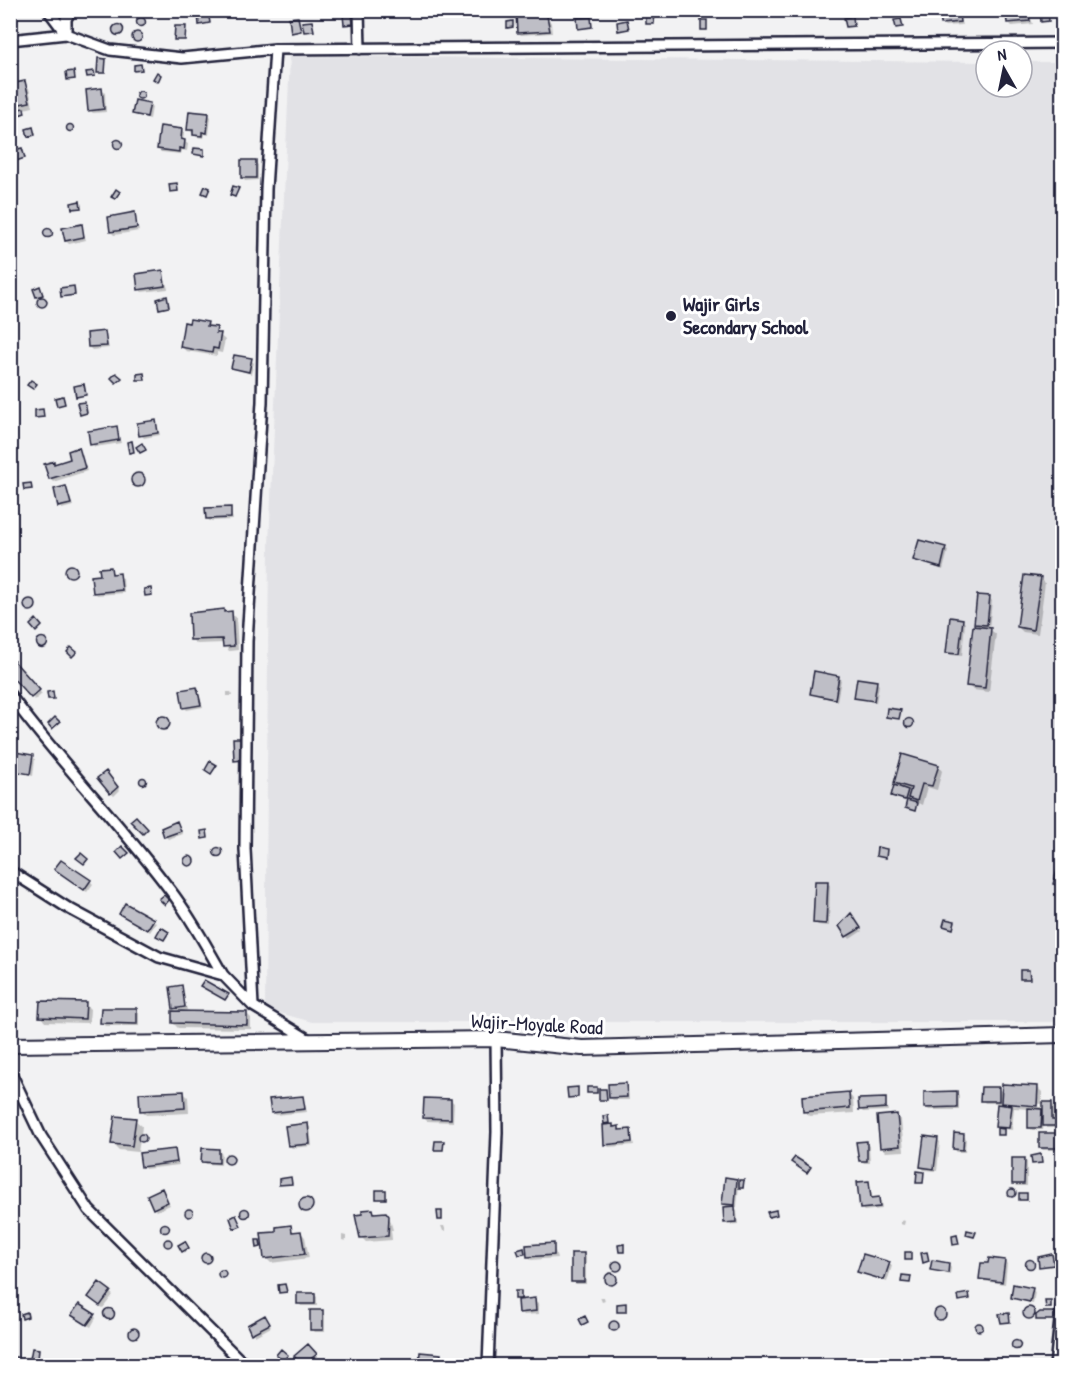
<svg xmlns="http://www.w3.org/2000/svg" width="1073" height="1376" viewBox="0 0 1073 1376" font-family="'Patrick Hand',sans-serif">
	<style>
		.built { fill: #e2e2e6 }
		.shadow { fill: #0003; fill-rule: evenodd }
		.building { fill: #bebec6; stroke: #22223b; stroke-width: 1.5 }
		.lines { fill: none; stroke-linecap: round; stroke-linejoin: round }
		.minor-casing { stroke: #22223b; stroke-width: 14 }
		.secondary-casing { stroke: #22223b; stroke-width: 18 }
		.minor { stroke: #fff; stroke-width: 9 }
		.secondary { stroke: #fff; stroke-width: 14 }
		.poi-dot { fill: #22223b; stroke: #fff; stroke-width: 2 }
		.labels { text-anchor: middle; stroke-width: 6; stroke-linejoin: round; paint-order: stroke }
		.poi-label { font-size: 20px; font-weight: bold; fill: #22223b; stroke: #fff; text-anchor: start }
		.street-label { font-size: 20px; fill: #22223b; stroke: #fff }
	</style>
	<rect width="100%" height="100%" fill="#f2f2f3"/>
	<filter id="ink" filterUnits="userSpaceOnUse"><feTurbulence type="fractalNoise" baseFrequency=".0167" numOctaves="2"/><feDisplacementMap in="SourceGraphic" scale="12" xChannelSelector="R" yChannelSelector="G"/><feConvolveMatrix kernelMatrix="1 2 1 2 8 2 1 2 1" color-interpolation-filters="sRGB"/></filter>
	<g filter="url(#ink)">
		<!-- built -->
		<path class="built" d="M290,56L986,62V87H1022V62H1062V1022H312L265,1009L269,545Z"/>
		<!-- shadow -->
		<path class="shadow" d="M171,10H177V15H173Z
			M713,10H736L737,15L716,18Z
			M545,13L551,23L552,33L521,35L518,32Z
			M1029,13L1033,24L1012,26L1009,23Z
			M958,14L962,25L945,26L942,23Z
			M899,15L903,27L899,28L896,16Z
			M140,20L146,23L145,26L140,25Z
			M117,27L124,30L122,35L115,32Z
			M136,34L142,37L141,42L134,39Z
			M13,79L29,88L33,107L24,109L25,114L21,115L19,110L10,112V80Z
			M102,90L105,93L106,112L93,113L90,110Z
			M140,93L144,96L142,99L138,96Z
			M149,104L152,107L150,119L134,114Z
			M208,114L211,117L209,135L205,134L204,138L197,137L188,129Z
			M181,131L184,133L183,141L188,144L187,151L182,150L181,154L161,152L158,149Z
			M119,142L123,146L119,149L116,143Z
			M255,162L258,165V180L245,181L242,178Z
			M134,214L139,231L114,235L111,232Z
			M81,226L86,240L69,244L66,241Z
			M48,231L52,236L50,238L46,232Z
			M163,272L168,289L142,292L139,289Z
			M41,299L47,304L45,307L39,301Z
			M207,323L225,340L222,353L217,352V356L186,351L181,346Z
			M105,333L109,348L92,350L89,347Z
			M251,360L254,363L251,374L233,368Z
			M156,421L160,435L144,438L141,435Z
			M116,428L121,443L95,447L92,444Z
			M78,449L87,471L53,482L50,479L53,462L56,465L72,460Z
			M10,465L12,483H10Z
			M140,475L144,483L138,486L134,478Z
			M66,487L73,506L62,509L59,506Z
			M230,508L233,520L210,521L207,519Z
			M945,549L948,551L943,570L915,560Z
			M69,567L76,570L74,576L67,573Z
			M111,569L114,575L123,578L124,593L97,595L95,592L101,576Z
			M1040,578L1045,583L1038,634L1023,632L1018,627Z
			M990,598L992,601L989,629L996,634L989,692L973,690L968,685L980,628L975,623Z
			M30,601L36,606L33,611L26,606Z
			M224,611L236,617L238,650L229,651L224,643L197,644L192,640Z
			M962,620L965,623L962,656L951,655L948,652Z
			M41,640L48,644L46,649L39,645Z
			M13,662L42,694L35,700L10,673Z
			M838,677L841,680L837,701L811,694Z
			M876,682L879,685L876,703L856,697Z
			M197,689L203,707L187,710L184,707Z
			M227,692H231L232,696H227Z
			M165,718L169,726L163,729L159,721Z
			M909,720L913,725L911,727L907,723Z
			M32,756L35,759L33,776L13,770Z
			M938,766L942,771L937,790L927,787L922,805L918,803L915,811L906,808L908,802L892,795L902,789L895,783ZM909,797L916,804L908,802Z
			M109,776L120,790L114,796L111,793Z
			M177,823L183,834L168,839L165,836Z
			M217,849L222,851V855L216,854Z
			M188,859L194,861L192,866L186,863Z
			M1062,859V889L1055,884Z
			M58,872L90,881L93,884L87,892Z
			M827,883L830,885L829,926L818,925L815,922Z
			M851,915L862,931L850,939L841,927Z
			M124,916L153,920L156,923L150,932Z
			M181,986L187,1010L181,1012L247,1014L251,1018V1029L178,1028L173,1023L179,1012L175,1008Z
			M85,1004L90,1009L89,1023L45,1022L41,1017Z
			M136,1010L139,1013V1026H105L102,1023Z
			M625,1084L628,1087L629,1100H613L610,1098Z
			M1038,1088L1042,1092V1104L1005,1102V1105L1041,1107L1044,1113L1051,1103L1054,1106V1121L1059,1124V1128H1047L1044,1124L1043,1130H1032L1029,1127L1030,1109L1014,1108L1012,1130L1005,1129L1004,1135H999L997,1126L999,1103H985L982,1100L999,1089L1003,1093Z
			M183,1092L188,1097L189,1113L146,1115L142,1110Z
			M956,1092L959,1095V1110H929L926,1107Z
			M849,1094L853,1099L854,1113L809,1116L804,1111Z
			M303,1097L307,1112L275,1115L272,1112Z
			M885,1099L888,1111L863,1112L860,1109Z
			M451,1100L454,1103L453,1122L427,1121L424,1118Z
			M896,1116L901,1120L904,1151L886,1152L881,1147Z
			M135,1120L142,1126L141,1135L145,1139L143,1142L140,1140L138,1152L119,1150L112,1143Z
			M307,1124L310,1127L312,1146L292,1148L290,1146Z
			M613,1126L621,1131L630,1130L634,1145L609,1147L606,1144Z
			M1040,1134L1062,1135V1150H1043L1040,1147Z
			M963,1136L966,1138L965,1152H957L954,1149Z
			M937,1139L940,1142L937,1171L924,1170L921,1167Z
			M866,1143L869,1146L870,1163H864L861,1160Z
			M174,1151L179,1165L145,1169L143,1166Z
			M219,1151L222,1154L221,1165L206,1164L203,1161Z
			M227,1157L233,1158V1164L227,1162Z
			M1024,1159L1027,1162V1186H1016L1013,1183Z
			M736,1180L741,1184L744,1183V1189L739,1186L737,1207H734L737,1210L738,1224L728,1225L725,1222L728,1208L724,1203Z
			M868,1182L873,1199L881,1201L882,1209L864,1211L861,1208Z
			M162,1190L170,1205L157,1211L154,1208Z
			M304,1200L312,1204L310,1211L302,1207Z
			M245,1211L250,1216L247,1218L243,1212Z
			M373,1211L377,1214H385L390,1219L393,1230H391L392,1240L366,1242L361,1237Z
			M902,1220L905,1221L904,1225L900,1224Z
			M163,1226L169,1229L166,1232L162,1229Z
			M441,1226H444L446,1231H443Z
			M290,1227L295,1233L300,1232L305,1237L309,1258L271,1263L266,1258L278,1233Z
			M342,1235L346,1236V1241L342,1240Z
			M166,1242H171L172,1246H167Z
			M553,1244L557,1258L531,1260L528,1257Z
			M583,1254L586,1257V1284H576L573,1282Z
			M204,1256L210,1257V1262L204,1260Z
			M1005,1261L1007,1264L1005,1284L983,1281L980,1278Z
			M1028,1262L1034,1264L1033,1268L1027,1265Z
			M617,1263L621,1269L619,1271L614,1267Z
			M889,1264L892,1266L887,1282L859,1271Z
			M949,1265L951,1268L950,1275L932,1269Z
			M222,1272L223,1273L225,1277L220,1276Z
			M613,1275L617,1282L611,1285L608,1277Z
			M10,1281L12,1299H10Z
			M99,1285L113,1295L103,1308L92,1300Z
			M1032,1290L1035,1292L1033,1304L1012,1297Z
			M520,1293L521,1301L535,1300L538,1303L539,1314L524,1315L521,1312L520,1299L516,1298Z
			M314,1294L317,1297V1306H301L299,1303Z
			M600,1297H604L605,1301L602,1302Z
			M1027,1309L1034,1312L1032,1318L1025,1313Z
			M110,1310L114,1316L111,1319L106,1313Z
			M943,1310L946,1318L939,1319L936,1312Z
			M322,1312L325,1315V1332H315L312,1329Z
			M94,1315L96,1318L91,1327L76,1318Z
			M267,1320L271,1327L255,1336L253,1333Z
			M614,1323L619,1328L615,1331L610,1326Z
			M977,1326H981L983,1330L979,1331Z
			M133,1330L139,1334L136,1338L131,1334Z
			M1014,1343H1018L1020,1349H1015Z
			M308,1347L318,1358L310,1366H304L296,1356Z
			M440,1355L443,1358L442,1366H421Z"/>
		<!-- building -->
		<path class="building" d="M107,10H115V15L107,16Z
			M711,10H735V13L712,16Z
			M1048,10L1049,21L1041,22L1040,11Z
			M1062,10V19L1055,20L1054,11Z
			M208,11L210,23L199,25L198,13Z
			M546,11L550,31L517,33L516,13Z
			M1029,12L1030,21L1007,23L1006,14Z
			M959,13L960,22L941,24L940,14Z
			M352,14L353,24L344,25L343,15Z
			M646,15H653L654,24H646Z
			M853,16L854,26L846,27L844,18Z
			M298,17L301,31L291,33L289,18Z
			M591,17L592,27L578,29L577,18Z
			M136.5 22a4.5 4.5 0 1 1 9 0a4.5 4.5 0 1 1-9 0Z
			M901,19L903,27L896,28L894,20Z
			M627,20L629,29L618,31L617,22Z
			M701,20H707V30H701Z
			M312,21L314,31L304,32L302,22Z
			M513,21V27L507,28V22Z
			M112.5 30a5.5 5.5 0 1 1 11 0a5.5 5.5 0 1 1-11 0Z
			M175,26H186L185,40H174Z
			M132 37a5 5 0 1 1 10 0a5 5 0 1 1-10 0Z
			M98,58L106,59L105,73H97Z
			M141,64L142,70L134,71V65Z
			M74,71L75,79L67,80L66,72Z
			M94,71L95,76L87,77L86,72Z
			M157,72L161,75L158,82L153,79Z
			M10,78H14L15,83L25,81L30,102L10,106Z
			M102,88L104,109L88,111L86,90Z
			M136 95a4 4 0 1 1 8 0a4 4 0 1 1-8 0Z
			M135,100L150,103L147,117L132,114Z
			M24,108L25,113L19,115L18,109Z
			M189,111L209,113L207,133L202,132V136L193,135V130H187Z
			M66.5 128a3.5 3.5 0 1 1 7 0a3.5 3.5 0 1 1-7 0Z
			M160,126L182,129L181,139L185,140L184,149L179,148V152L157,149Z
			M33,127L35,135L28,137L26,129Z
			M113.5 144a4.5 4.5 0 1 1 9 0a4.5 4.5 0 1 1-9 0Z
			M22,148L25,158L13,162L10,151Z
			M194,148L204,149V156L193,154Z
			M241,160H256V178H241Z
			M177,183L178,191L170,192L169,184Z
			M205,186L210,188L207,195L202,193Z
			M233,186L239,188L235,197L230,195Z
			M116,189L120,192L115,199L111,197Z
			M80,201L81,208L72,209L71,203Z
			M135,212L137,228L110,232L108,217Z
			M82,224L84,237L65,241L62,228Z
			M43.5 233a4.5 4.5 0 1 1 9 0a4.5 4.5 0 1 1-9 0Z
			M163,270L165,286L138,290L136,274Z
			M40,286L43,295L36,297L33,289Z
			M74,286L75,295L61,297L60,288Z
			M167,296L169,307L159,309L157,299Z
			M37 302a5 5 0 1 1 10 0a5 5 0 1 1-10 0Z
			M190,319L208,322L207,326L217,327L216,333H221L218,349L213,348L212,353L180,347L184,322L189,323Z
			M105,331L107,346L88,347L87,333Z
			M234,355L252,358L249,372L231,368Z
			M116,373L122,378L116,383L111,378Z
			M144,373L145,380H137V374Z
			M31,380L37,384L33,389L27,385Z
			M84,384L86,395L76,397L74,386Z
			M63,396L65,404L57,406L55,398Z
			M85,402L87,413L80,415L77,403Z
			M43,409L44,417L35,418V410Z
			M156,420L158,433L139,436L137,423Z
			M117,426L119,440L90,445L88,431Z
			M132,441L134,452L129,453L127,442Z
			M142,443L146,450L140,453L136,447Z
			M79,447L85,468L49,479L44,464L54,461V464L70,459L68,451Z
			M131 480a7 7 0 1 1 14 0a7 7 0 1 1-14 0Z
			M31,483L32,489L24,490L23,484Z
			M66,486L71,504L58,507L54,489Z
			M231,507V518L206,519L205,508Z
			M919,540L946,547L941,568L913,560Z
			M65 571a6 6 0 1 1 12 0a6 6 0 1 1-12 0Z
			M111,567L112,574L120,573L122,590L93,593L91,576L100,575L99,568Z
			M1024,575L1041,577L1033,630L1017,627Z
			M151,588L152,595L145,596L144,589Z
			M977,595L990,596L987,625L974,624Z
			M24 605a6 6 0 1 1 12 0a6 6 0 1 1-12 0Z
			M1060,600L1062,601V622L1057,621Z
			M224,609V612L232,611L234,646L223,647L222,639L190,640L189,613Z
			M950,617L963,619L959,654L946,653Z
			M36,619L42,626L36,632L30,625Z
			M973,626L991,628L985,688L966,686Z
			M36.5 643a5.5 5.5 0 1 1 11 0a5.5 5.5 0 1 1-11 0Z
			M71,647L77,652L72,657L67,652Z
			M13,660L40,690L31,698L10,675V662Z
			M814,671L839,676L835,699L810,694Z
			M857,678L877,681L874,701L854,698Z
			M197,687L201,705L183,708L180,690Z
			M53,691L54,699H48L47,692Z
			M887,708L901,710L899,719L886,717Z
			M156 723a7 7 0 1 1 14 0a7 7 0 1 1-14 0Z
			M55,717L60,722L52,729L48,724Z
			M904.5 723a4.5 4.5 0 1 1 9 0a4.5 4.5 0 1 1-9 0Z
			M233,738H242L243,760L234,761Z
			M15,752L33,755L30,774L12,771Z
			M902,754L939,765L932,786L922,784L917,801L908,798L911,788L894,783Z
			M210,761L217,765L211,774L205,770Z
			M106,771L118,787L110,794L97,778Z
			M139.5 781a3.5 3.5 0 1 1 7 0a3.5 3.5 0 1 1-7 0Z
			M894,785L908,790L905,800L891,796Z
			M907,800L917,803L915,811L905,808Z
			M136,816L148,829L143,834L130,821Z
			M177,821L181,831L164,837L161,828Z
			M207,830L208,838L202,839L201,831Z
			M122,846L129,853L122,859L116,852Z
			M877,847L887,849L886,858L876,856Z
			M213.5 852a4.5 4.5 0 1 1 9 0a4.5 4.5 0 1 1-9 0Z
			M81,853L88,859L84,864L76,858Z
			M184 861a5 5 0 1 1 10 0a5 5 0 1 1-10 0Z
			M1061,857H1062V887L1053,884Z
			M61,860L91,880L84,890L54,869Z
			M815,881H828L826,924L813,923Z
			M164,895L169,900L165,905L159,899Z
			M125,903L154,919L147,930L119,914Z
			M851,913L861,928L846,937L839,926Z
			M945,919L955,921L953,929L943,926Z
			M161,927L169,932L164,940L156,936Z
			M1020,970H1029L1030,979H1020Z
			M204,980L229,994L225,1000L200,986Z
			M182,985L185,1007L173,1009L170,987Z
			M40,1001L86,1002L85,1019L39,1017Z
			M101,1008H137V1024L100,1023Z
			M172,1011L247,1012V1025L172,1023Z
			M626,1083L627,1097L609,1098L608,1084Z
			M1002,1084L1038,1086L1037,1106L1001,1103Z
			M578,1087V1097L568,1098L567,1088Z
			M587,1087H597V1093H587Z
			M981,1087H999V1101H980Z
			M1059,1088L1062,1089V1100H1058Z
			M599,1089H606L607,1100H599Z
			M184,1091L185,1108L140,1111L139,1093Z
			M957,1091V1107L924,1108V1092Z
			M849,1092L850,1108L803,1112L802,1096Z
			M303,1096L305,1109L271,1113L269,1099Z
			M424,1098L451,1099V1119L423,1118Z
			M886,1098V1108L859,1110L858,1099Z
			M1043,1102H1052V1120H1057V1126H1043Z
			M997,1104L1012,1106L1009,1128L995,1127Z
			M1028,1108L1042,1109L1041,1128H1028Z
			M897,1114L900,1146L880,1148L877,1116Z
			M608,1115L609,1123L604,1124L603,1116Z
			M115,1116L136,1118L132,1146L111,1144Z
			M308,1123L310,1144L288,1146L285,1126Z
			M613,1124V1127L619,1126V1130L631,1129L632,1142L604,1145L603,1125Z
			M997,1128L1004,1129V1135H997Z
			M954,1133L964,1134L963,1150L953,1149Z
			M1039,1133H1062V1148H1039Z
			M138 1138a4 4 0 1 1 8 0a4 4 0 1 1-8 0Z
			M924,1136L938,1138L934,1169L920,1167Z
			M435,1141H444L443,1150H434Z
			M867,1141V1161H859L856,1142Z
			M202,1148L219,1149V1163L201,1162Z
			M175,1149L177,1162L141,1167L139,1153Z
			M224 1159a5 5 0 1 1 10 0a5 5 0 1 1-10 0Z
			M1041,1154L1042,1163L1032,1164L1031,1156Z
			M795,1157L811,1167L807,1173L791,1162Z
			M1012,1158H1025L1024,1184H1012Z
			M917,1171L924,1172L923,1183H916Z
			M291,1177L292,1184L279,1185V1179Z
			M725,1177L737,1179L735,1205L722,1204Z
			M739,1180H744L743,1188H739Z
			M869,1181L871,1198L879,1197L880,1207L860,1209L857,1182Z
			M162,1188L168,1202L153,1209L147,1195Z
			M1008 1193a4 4 0 1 1 8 0a4 4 0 1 1-8 0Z
			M376,1190H386V1199H376Z
			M1019,1193H1027V1200H1019Z
			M299 1205a7 7 0 1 1 14 0a7 7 0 1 1-14 0Z
			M735,1206L736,1222L724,1223L723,1207Z
			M240.5 1213a4.5 4.5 0 1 1 9 0a4.5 4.5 0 1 1-9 0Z
			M373,1209L374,1213L386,1212L389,1216L388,1236L360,1238L355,1215L362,1214V1210Z
			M185 1213a4 4 0 1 1 8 0a4 4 0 1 1-8 0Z
			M776,1210L777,1215L769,1217L767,1212Z
			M437,1211H442V1220H438Z
			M236,1215L241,1226L234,1229L230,1218Z
			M160.5 1228a4.5 4.5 0 1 1 9 0a4.5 4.5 0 1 1-9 0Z
			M291,1225L292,1232L301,1231L305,1254L264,1259L261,1233L276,1232V1227Z
			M967,1230L976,1232L974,1237L966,1235Z
			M957,1235L959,1244L953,1245L952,1236Z
			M164 1243a4 4 0 1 1 8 0a4 4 0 1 1-8 0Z
			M256,1240H260L261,1247L257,1248Z
			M185,1241L189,1248L182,1252L178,1245Z
			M554,1243V1255L527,1257L526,1245Z
			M624,1244V1252H619L618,1245Z
			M524,1248L525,1254L519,1255L517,1250Z
			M905,1252H911V1260H905Z
			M927,1252L929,1261L923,1263L921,1253Z
			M571,1253H584V1282H571Z
			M201 1258a5 5 0 1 1 10 0a5 5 0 1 1-10 0Z
			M863,1254L890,1262L884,1280L857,1272Z
			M1052,1254L1054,1265L1039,1267L1038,1257Z
			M989,1258L1005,1260L1002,1282L979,1279L981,1263H988Z
			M1025.5 1264a4.5 4.5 0 1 1 9 0a4.5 4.5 0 1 1-9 0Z
			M932,1260L949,1263L948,1273L930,1270Z
			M612 1266a5 5 0 1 1 10 0a5 5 0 1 1-10 0Z
			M218 1274a4 4 0 1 1 8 0a4 4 0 1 1-8 0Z
			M605 1279a6 6 0 1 1 12 0a6 6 0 1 1-12 0Z
			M902,1275L911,1276L910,1283L901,1282Z
			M99,1282L111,1291L100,1306L88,1297Z
			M285,1284L287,1292L279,1293L278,1285Z
			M1013,1284L1033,1288L1030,1302L1011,1298Z
			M515,1291H521V1299H515Z
			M297,1293H315V1304H297Z
			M969,1293L970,1299L959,1301L958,1295Z
			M535,1298L536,1311L519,1313L518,1300Z
			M1045,1301H1051V1308H1046Z
			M626,1303V1312H617V1304Z
			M79,1304L95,1314L87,1325L71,1315Z
			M1023 1313a6 6 0 1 1 12 0a6 6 0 1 1-12 0Z
			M934 1314a6 6 0 1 1 12 0a6 6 0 1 1-12 0Z
			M103.5 1314a5.5 5.5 0 1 1 11 0a5.5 5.5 0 1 1-11 0Z
			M310,1310H323V1330H310Z
			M27,1312L28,1317L22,1319L21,1314Z
			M1040,1312H1054V1320H1036V1315Z
			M1009,1313L1010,1322L1001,1323L999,1314Z
			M265,1315L270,1324L251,1334L247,1325Z
			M585,1316L588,1322L582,1325L579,1319Z
			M609 1326a5 5 0 1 1 10 0a5 5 0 1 1-10 0Z
			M975 1327a4 4 0 1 1 8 0a4 4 0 1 1-8 0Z
			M129 1333a5 5 0 1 1 10 0a5 5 0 1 1-10 0Z
			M1011.5 1345a4.5 4.5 0 1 1 9 0a4.5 4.5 0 1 1-9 0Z
			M308,1344L317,1354L302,1366L294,1356Z
			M32,1348L39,1349L38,1359H30Z
			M281,1349L288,1355L283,1361L276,1355Z
			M420,1352L441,1354L440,1366H419Z
			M10,1357H17L18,1366H10Z"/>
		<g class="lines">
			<defs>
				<path id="minor" d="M48,10L66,34
					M359,10L360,49
					M66,34V19L71,10
					M10,40L66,34L110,50L182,58L275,49L1062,43
					M10,695C60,763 120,823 170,890C191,917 206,946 223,975
					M10,871L68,908L159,957L223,975L253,1006L311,1041
					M253,1006L245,849L247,641L262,402L266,189L275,49
					M10,1071L41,1136L89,1210L246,1366
					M488,1366L497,1132L496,1039
					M1055,1366L1062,1302"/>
				<path id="secondary" d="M10,1045L496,1039L582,1048L1062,1035"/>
			</defs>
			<!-- minor casing -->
			<use href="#minor" class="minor-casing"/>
			<!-- secondary casing -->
			<use href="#secondary" class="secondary-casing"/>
			<!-- minor -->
			<use href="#minor" class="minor"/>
			<!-- secondary -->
			<use href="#secondary" class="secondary"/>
		</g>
	</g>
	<!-- markers -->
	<circle class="poi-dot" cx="671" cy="316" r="6"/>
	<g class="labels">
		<!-- poi labels -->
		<g class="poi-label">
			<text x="683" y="311">Wajir Girls<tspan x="683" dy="23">Secondary School</tspan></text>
		</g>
		<!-- street labels -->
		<g class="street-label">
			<text transform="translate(537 1024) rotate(3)" y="7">Wajir-Moyale Road</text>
		</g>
	</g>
	<!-- margin -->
	<rect width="1073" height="1376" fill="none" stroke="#fff" stroke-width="36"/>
	<rect x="18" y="18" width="1037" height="1340" fill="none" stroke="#22223b" stroke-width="2" filter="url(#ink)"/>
	<!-- north arrow -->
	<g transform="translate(1004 69) rotate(351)"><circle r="28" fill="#ffffff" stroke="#a7a7b1" stroke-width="1.5"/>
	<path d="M0-4.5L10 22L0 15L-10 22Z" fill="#22223b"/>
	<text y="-9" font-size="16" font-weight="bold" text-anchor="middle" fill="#22223b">N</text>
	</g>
</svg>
